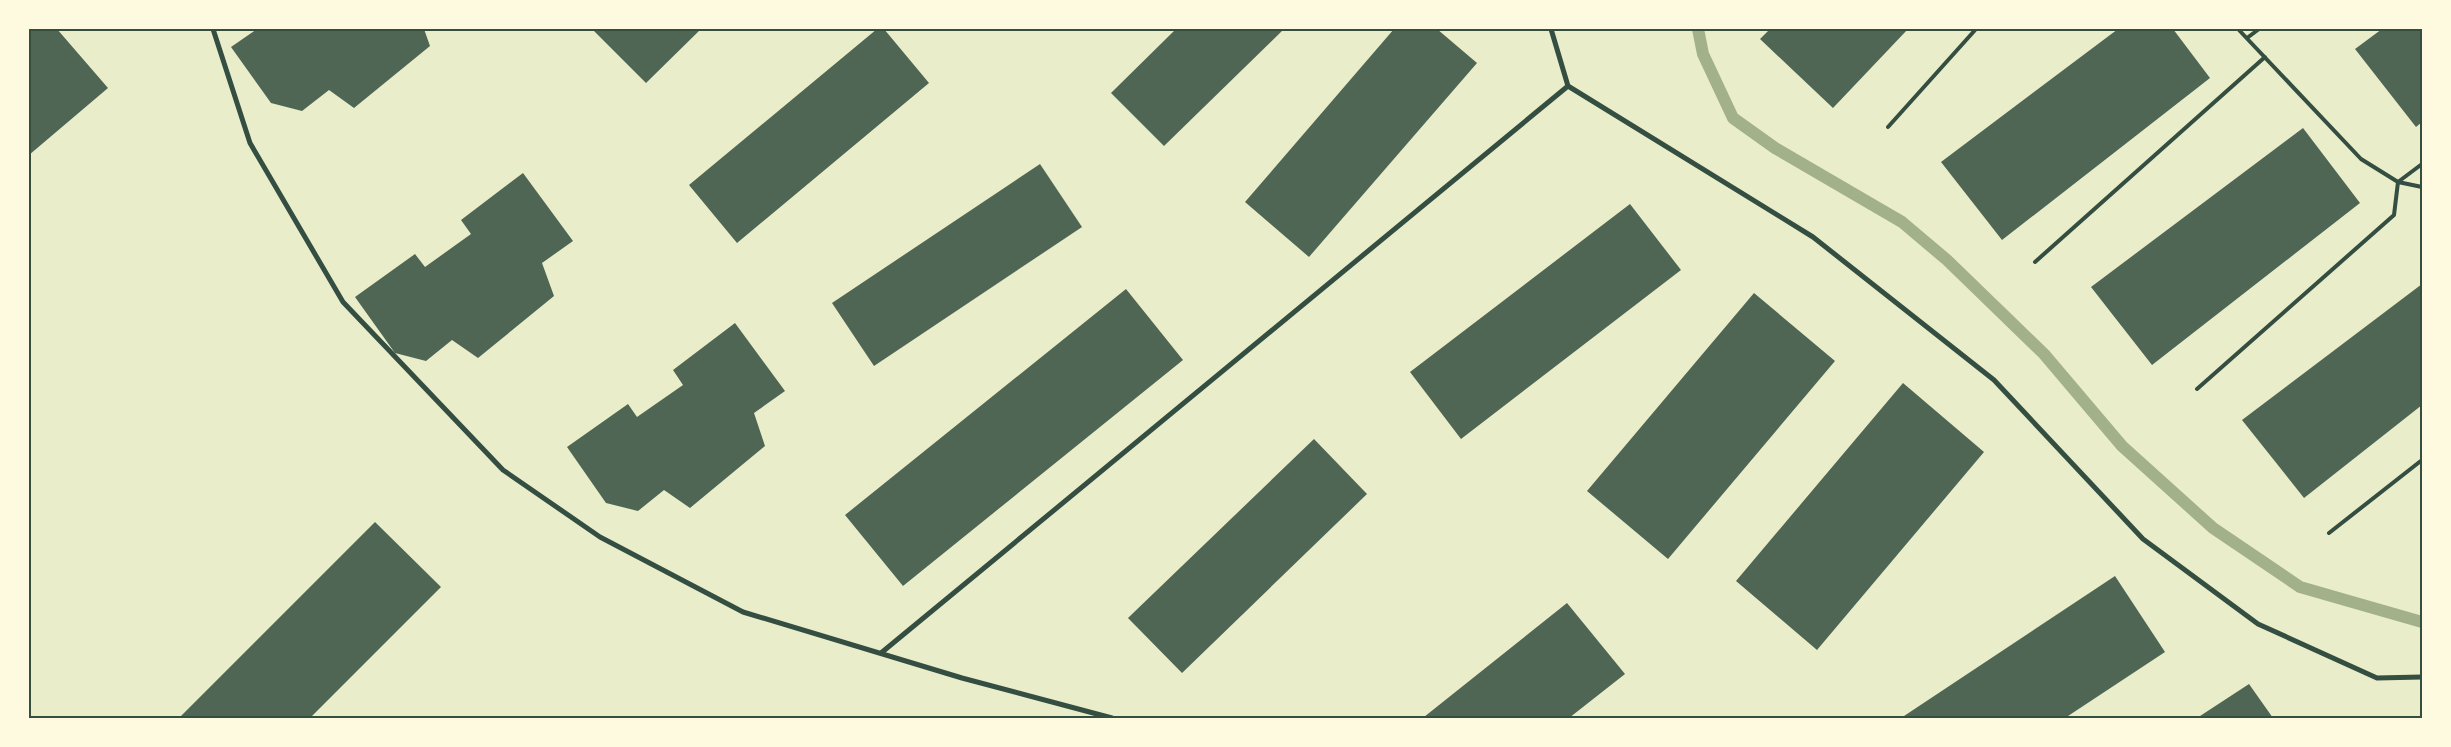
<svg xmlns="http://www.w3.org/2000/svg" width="2451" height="747" viewBox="0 0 2451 747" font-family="Overpass,sans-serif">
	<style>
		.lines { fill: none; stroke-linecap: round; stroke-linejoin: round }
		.stream { stroke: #a3b18a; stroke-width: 12 }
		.building { fill: #4f6655 }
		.service { stroke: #344e41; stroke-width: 4 }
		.minor { stroke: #344e41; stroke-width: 5 }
		.neatline { fill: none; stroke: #344e41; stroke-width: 2 }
	</style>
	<rect width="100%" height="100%" fill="#e9edc9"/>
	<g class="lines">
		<!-- stream -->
		<path class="stream" d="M1698,29L1703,54L1733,118L1775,148L1902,222L1947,260L2044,354L2122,446L2213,528L2300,587L2422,622"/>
	</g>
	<!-- building -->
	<path class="building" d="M29,29H57L108,88L29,155Z
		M257,29H424L430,46L354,108L329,90L302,111L271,103L231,47Z
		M592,29H701L646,83Z
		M877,29H884L929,83L737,243L689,185Z
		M1176,29H1284L1164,146L1111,93Z
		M1394,29H1437L1477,63L1309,257L1245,202Z
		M1770,29H1908L1833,108L1760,39Z
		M2118,29H2173L2210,78L2002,240L1941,162Z
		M2382,29H2422V122L2416,127L2355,49Z
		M2303,128L2360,203L2152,365L2091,287Z
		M1040,164L1082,227L874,366L832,303Z
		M523,173L573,241L542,263L554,296L478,358L452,340L426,361L395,353L355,297L415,254L425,267L471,234L461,220Z
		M1630,204L1681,270L1461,439L1410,372Z
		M2422,284V405L2304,498L2242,420Z
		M1126,289L1183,360L903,586L845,515Z
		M1754,293L1835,361L1668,559L1587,491Z
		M735,323L785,391L754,413L765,446L690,508L664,490L638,511L606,503L567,447L628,404L637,417L683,385L673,370Z
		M1903,383L1984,452L1817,650L1736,581Z
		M1314,439L1367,494L1182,673L1128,618Z
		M375,522L441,587L310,718H179Z
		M2115,576L2165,652L2065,718H1901Z
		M1567,603L1625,674L1569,718H1425L1424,717Z
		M2249,684L2273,718H2197Z"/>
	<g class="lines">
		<!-- service -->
		<path class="service" d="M2238,29L2361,159L2398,182L2422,187
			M2247,38L2259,29
			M1888,127L1976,29
			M2035,262L2265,57
			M2197,389L2394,215L2398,182L2422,164
			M2329,533L2422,460"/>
		<!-- minor -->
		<path class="minor" d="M213,29L250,143L343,302L503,470L600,537L743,612L962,678L1112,718
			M1568,86L1813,237L1994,380L2143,539L2258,624L2377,678L2422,677
			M881,653L1568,86L1551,29"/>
	</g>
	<!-- border -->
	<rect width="2451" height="747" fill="none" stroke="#fefae0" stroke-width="60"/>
	<rect x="30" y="30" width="2391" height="687" class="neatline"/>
</svg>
